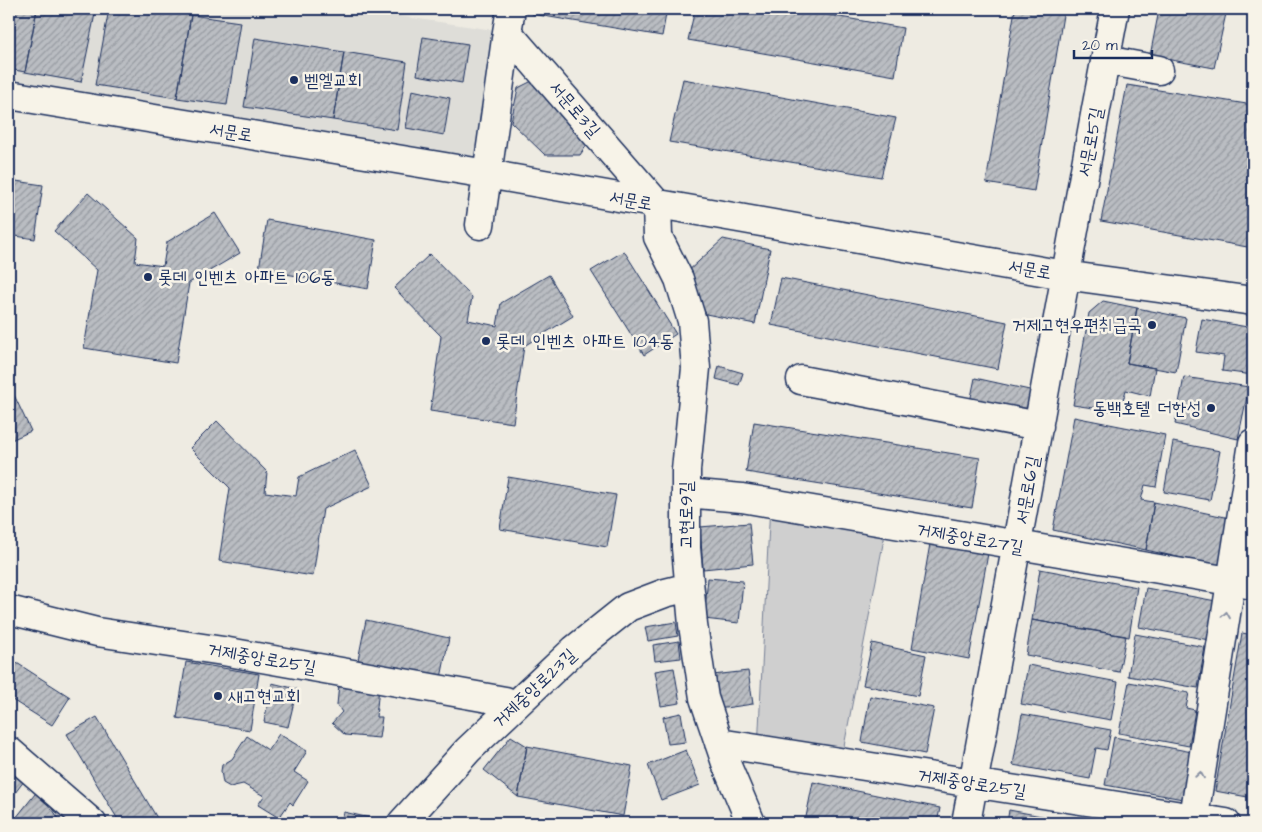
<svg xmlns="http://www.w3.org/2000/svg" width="1262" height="832" viewBox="0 0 1262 832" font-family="'Architects Daughter','Poor Story',sans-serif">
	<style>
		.built { fill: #deddd8 }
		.green { fill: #cfcfcf; stroke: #757f96 }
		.building { fill: url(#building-hatch); stroke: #1b2f5e }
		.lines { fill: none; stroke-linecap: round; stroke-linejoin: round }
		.minor-casing { stroke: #1b2f5e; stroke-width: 31 }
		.minor { stroke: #f7f3e8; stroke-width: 28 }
		.oneway { stroke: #8991a3 }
		.poi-dot { fill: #1b2f5e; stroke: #f7f3e8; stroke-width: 2 }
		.labels { text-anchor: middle; stroke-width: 5; stroke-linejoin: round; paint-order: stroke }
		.poi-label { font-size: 18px; fill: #1b2f5e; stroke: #f7f3e8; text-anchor: start }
		.street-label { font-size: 18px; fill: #1b2f5e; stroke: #f7f3e8 }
	</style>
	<defs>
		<pattern id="building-hatch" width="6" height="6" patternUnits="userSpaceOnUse" patternTransform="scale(1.25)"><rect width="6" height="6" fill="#babdc2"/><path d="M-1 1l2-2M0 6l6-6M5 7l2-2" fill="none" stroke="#969aa1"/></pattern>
	</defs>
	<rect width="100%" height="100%" fill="#eeebe2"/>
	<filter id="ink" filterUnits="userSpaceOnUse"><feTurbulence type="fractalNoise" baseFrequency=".02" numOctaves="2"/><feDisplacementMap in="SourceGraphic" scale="10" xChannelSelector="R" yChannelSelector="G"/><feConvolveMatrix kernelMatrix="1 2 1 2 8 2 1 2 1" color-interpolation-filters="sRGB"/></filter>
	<g filter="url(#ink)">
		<!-- built -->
		<path class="built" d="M9,9H351L507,32L487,174L9,95Z"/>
		<!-- green -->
		<path class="green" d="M770,503L887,523L841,762L758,749Z"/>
		<!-- building -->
		<path class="building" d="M9,9H37L25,72L9,69Z
			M37,9H96L81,82L25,72Z
			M109,9H151L191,15L177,98L95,85Z
			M533,9H667L662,36L532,14Z
			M695,9H794L903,28L895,76L688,40Z
			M1015,9H1064L1034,191L986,183Z
			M1155,9H1227L1214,68L1150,56L1159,10Z
			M191,15L240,22L227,105L177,98Z
			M423,37L468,44L462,83L417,75Z
			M255,38L344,52L333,120L244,107Z
			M344,52L407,62L397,130L333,120Z
			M683,79L896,118L881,177L669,142Z
			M532,81L589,142L580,155H545L511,122L518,88Z
			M1127,85L1253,105V248L1101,221Z
			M412,90L450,98L444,135L406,128Z
			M9,180L43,185L35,239L9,235Z
			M88,193L138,238L135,262L163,266L167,242L215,213L240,253L189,283L176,363L84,348L97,270L54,231Z
			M267,220L376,240L368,289L259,269Z
			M723,239L770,249L755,324L706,314L686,273Z
			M624,251L676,334L644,355L591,271Z
			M430,254L472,297L468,320L497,326L501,303L549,275L573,316L524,346L513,423L430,411L441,336L394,288Z
			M781,278L1007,322L998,369L771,325Z
			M1103,301L1137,308L1127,363L1155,368L1150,396L1126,390L1120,412L1073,405L1089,313Z
			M1137,308L1186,318L1176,372L1127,363Z
			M1202,319L1253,328V375L1222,371L1224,356L1196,352Z
			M719,366L743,373L739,385L716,379Z
			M1184,377L1249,387L1238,439L1175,424Z
			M975,378L1034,391L1029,414L970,402Z
			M14,395L31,431L9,441V398Z
			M1074,417L1165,435L1156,487L1145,485L1141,500L1154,502L1146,550L1053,530Z
			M217,421L267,472L265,492L296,496L299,477L355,450L372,486L323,509L313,576L219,561L230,488L190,448Z
			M754,422L980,458L972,508L746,472Z
			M1173,442L1220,451L1210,500L1164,492Z
			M508,477L616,495L607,547L500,529Z
			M1154,502L1230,518L1222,567L1146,550Z
			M749,523L753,564L703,569L700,527Z
			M1253,535V569L1246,568Z
			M931,538L989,548L969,659L912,648Z
			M1040,569L1137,587L1129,637L1032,620Z
			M708,578L743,581L739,623L704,619Z
			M1146,588L1216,601L1209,640L1139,627Z
			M366,620L449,638L441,678L358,660Z
			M1032,620L1126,636L1119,672L1026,655Z
			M676,622L678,636L648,641L645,627Z
			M1242,633L1253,635V798L1215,791Z
			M1135,634L1205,647L1198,688L1128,676Z
			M679,641L681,658L655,661L653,645Z
			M872,643L926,655L918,696L863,685Z
			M9,658L70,697L52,725L9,698Z
			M186,662L259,674L250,730L177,718Z
			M1028,665L1118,682L1111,720L1021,704Z
			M674,668L680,703L661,706L655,671Z
			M748,671L753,704L718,709L713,675Z
			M1129,682L1189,693L1186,708L1195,710L1189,746L1119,733Z
			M272,683L297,689L288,727L264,722Z
			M339,684L379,687L376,717H382L379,738L345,735L332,723L342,712L337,705Z
			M870,696L934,708L925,754L862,742Z
			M681,713L686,742L668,744L663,717Z
			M1022,714L1111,730L1107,750L1096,748L1090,779L1013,765Z
			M97,717L160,823H120L67,734Z
			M279,734L307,751L294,772L308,781L293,805L290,802L279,818L258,805L264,796L243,784L230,787L223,783L221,771L222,765L232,759L247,736L268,750Z
			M511,736L527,746L518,797L484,770Z
			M1114,737L1192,752L1183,799L1105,785Z
			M527,746L632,766L623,816L518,797Z
			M686,750L700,785L661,800L648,765Z
			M9,770L24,781L9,801Z
			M813,782L940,808L937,823L805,822Z
			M39,789L59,819L57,823H12Z
			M1009,810L1079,823H1080H1007Z
			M344,812L374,819L373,823H341Z
			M442,815L455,823H437Z"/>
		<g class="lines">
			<defs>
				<path id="minor" d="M511,9L507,32L657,204L658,237L679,279L692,321L696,368L686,470V548L693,625L704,698L727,766L751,823
					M1105,60L1159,70
					M9,95L487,174L1064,275L1253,301
					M480,225L507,32
					M801,380L1039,426
					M686,493L742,498L1253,585
					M9,610L97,632L223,651L505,701L515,705
					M719,743L1226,823
					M9,751L92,823
					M402,823L468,750L574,650L628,607L665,593L689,587
					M966,823C1016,552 1063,280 1115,9
					M1193,823L1253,443"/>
			</defs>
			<!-- minor casing -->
			<use href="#minor" class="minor-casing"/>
			<!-- minor -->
			<use href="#minor" class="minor"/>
		</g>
		<!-- one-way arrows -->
		<defs><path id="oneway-chevron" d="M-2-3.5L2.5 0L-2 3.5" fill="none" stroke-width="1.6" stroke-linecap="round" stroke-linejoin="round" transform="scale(1.25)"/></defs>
		<g class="oneway">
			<use href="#oneway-chevron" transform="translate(1226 615) rotate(-81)"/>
			<use href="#oneway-chevron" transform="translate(1200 775) rotate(-81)"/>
		</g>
	</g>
	<!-- markers -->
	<g class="poi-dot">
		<circle cx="294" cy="80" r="5"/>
		<circle cx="148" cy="277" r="5"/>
		<circle cx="1152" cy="325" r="5"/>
		<circle cx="486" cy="341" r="5"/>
		<circle cx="1211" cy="408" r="5"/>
		<circle cx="218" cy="696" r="5"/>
	</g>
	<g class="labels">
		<!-- poi labels -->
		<g class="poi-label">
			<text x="304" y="86">벧엘교회</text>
			<text x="158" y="283">롯데 인벤츠 아파트 106동</text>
			<text x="1142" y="331" text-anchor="end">거제고현우편취급국</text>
			<text x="496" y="347">롯데 인벤츠 아파트 104동</text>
			<text x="1201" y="414" text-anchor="end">동백호텔 더한성</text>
			<text x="228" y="702">새고현교회</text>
		</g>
		<!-- street labels -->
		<g class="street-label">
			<text transform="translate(575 109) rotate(49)" y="6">서문로3길</text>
			<text transform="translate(231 132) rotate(9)" y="6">서문로</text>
			<text transform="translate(1090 142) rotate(-79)" y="6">서문로5길</text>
			<text transform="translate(631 200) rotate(10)" y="6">서문로</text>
			<text transform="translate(1030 269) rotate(10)" y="6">서문로</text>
			<text transform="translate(1027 490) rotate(-80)" y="6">서문로6길</text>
			<text transform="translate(686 515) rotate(-90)" y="6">고현로9길</text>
			<text transform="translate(970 538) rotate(10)" y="6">거제중앙로27길</text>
			<text transform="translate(262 658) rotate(10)" y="6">거제중앙로25길</text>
			<text transform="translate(534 688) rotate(-43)" y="6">거제중앙로23길</text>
			<text transform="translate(972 783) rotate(9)" y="6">거제중앙로25길</text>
		</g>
	</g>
	<!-- margin -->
	<rect width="1262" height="832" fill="none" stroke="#f7f3e8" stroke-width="30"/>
	<rect x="15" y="15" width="1232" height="802" fill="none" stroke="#1b2f5e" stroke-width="2" filter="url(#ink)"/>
	<!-- scale -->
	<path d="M1074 50v8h78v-8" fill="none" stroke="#1b2f5e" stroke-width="2.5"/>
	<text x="1082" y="50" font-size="15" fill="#1b2f5e" stroke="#f7f3e8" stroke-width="4" paint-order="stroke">20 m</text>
</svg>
